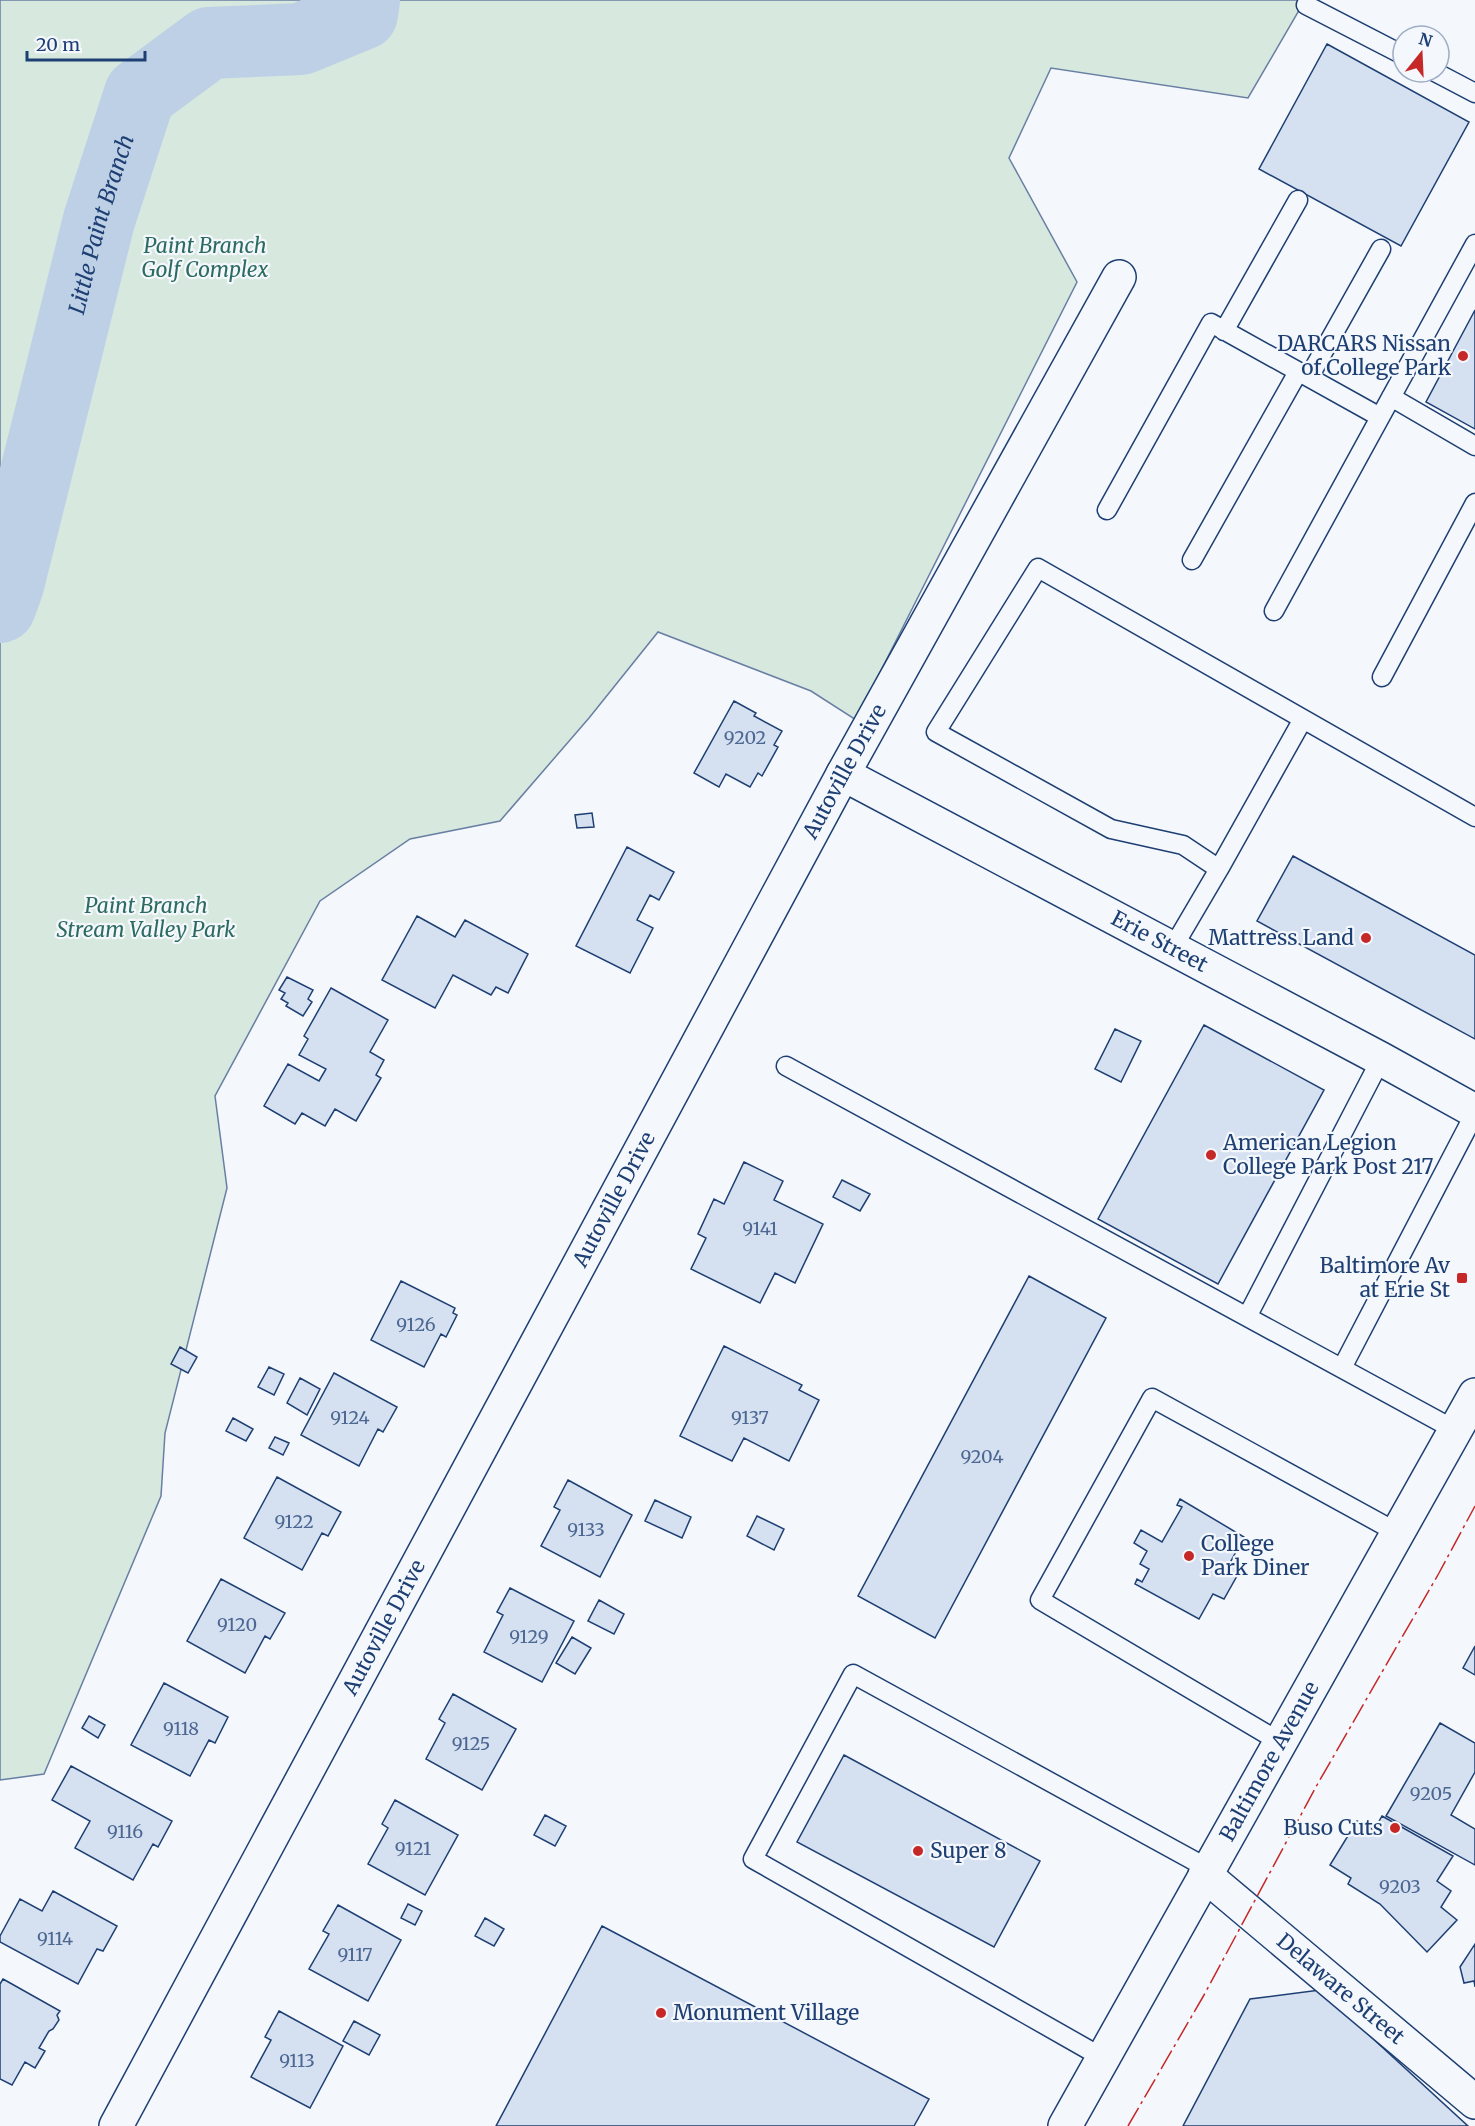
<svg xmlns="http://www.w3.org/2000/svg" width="1475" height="2126" viewBox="0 0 1475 2126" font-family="Merriweather,serif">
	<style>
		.green { fill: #d7e8df; stroke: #687fa3; stroke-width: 1.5 }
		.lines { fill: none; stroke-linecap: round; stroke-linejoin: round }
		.river { stroke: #bed0e5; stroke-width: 72 }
		.building { fill: #d5e0f0; stroke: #1d3f73; stroke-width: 1.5 }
		.lane-casing { stroke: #1d3f73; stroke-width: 21 }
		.street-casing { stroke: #1d3f73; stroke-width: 36 }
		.primary-casing { stroke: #1d3f73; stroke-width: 36 }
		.lane { stroke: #f4f7fb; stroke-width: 18 }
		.street { stroke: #f4f7fb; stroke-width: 33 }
		.primary { stroke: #f4f7fb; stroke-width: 33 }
		.power { stroke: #c62828; stroke-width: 1.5; stroke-dasharray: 21 4.5 3 4.5; stroke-linecap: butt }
		.poi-dot { fill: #c62828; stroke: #f4f7fb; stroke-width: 2 }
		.labels { text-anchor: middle; stroke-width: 4.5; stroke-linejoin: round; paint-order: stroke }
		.number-label { font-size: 18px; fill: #4b6792 }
		.park-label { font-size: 21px; font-style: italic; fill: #2c6c60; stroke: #f4f7fb }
		.poi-label { font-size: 21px; fill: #1d3f73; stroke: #f4f7fb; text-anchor: end }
		.street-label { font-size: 21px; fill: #1d3f73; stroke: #f4f7fb }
		.water-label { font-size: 22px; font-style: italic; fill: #1d3f73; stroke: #f4f7fb }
	</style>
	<rect width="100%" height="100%" fill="#f4f7fb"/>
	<!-- green -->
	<path class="green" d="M0,0H1305L1248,98L1051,68L1009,158L1077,282L856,720L811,691L658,632L589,718L500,821L410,839L320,901L215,1096L227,1188L165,1433L161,1496L44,1774L0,1780Z"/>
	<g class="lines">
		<!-- river -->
		<path class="river" id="s1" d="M0,607L8,585L99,220L140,94L209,43L301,39L362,14L364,0"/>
	</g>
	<!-- building -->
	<path class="building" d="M1327,44L1469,122L1401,246L1259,169Z
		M1475,310V429L1426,402Z
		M734,701L756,713L754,716L782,731L774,745L778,747L762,776L758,773L750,787L726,774L719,787L694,773Z
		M592,813L594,827L577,828L575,815Z
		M627,847L674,872L659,900L650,895L637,920L653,928L630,973L576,946Z
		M1293,856L1475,955V1039L1257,921Z
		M417,916L455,937L465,920L528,954L508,993L496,987L491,995L453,975L435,1008L382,980Z
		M287,977L313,990L308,999L312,1002L303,1016L286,1006L288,1003L281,999L285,993L279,990Z
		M331,988L388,1020L370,1052L384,1060L376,1075L381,1078L356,1121L335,1109L325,1126L302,1113L295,1124L264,1106L288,1064L319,1081L326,1069L299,1055L308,1039L304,1036Z
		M1204,1025L1324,1090L1218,1284L1098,1219Z
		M1115,1029L1141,1041L1121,1082L1095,1069Z
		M744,1162L783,1181L774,1200L823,1224L795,1283L775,1273L760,1303L691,1269L706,1238L698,1234L714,1199L724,1204Z
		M842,1180L870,1194L860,1211L833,1197Z
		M1029,1276L1106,1318L935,1638L858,1596Z
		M401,1281L455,1308L453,1313L457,1315L446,1337L441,1334L424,1367L371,1340Z
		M724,1346L802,1385L799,1390L819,1400L789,1461L744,1438L732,1461L680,1436Z
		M180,1347L197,1357L188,1373L171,1364Z
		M269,1367L284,1374L274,1395L258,1387Z
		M334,1373L397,1407L383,1432L378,1429L359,1466L301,1435Z
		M300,1378L320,1389L307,1415L287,1403Z
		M233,1418L253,1429L246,1441L226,1431Z
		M275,1437L289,1443L283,1455L269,1448Z
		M277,1477L341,1512L328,1536L322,1533L302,1570L244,1538Z
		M568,1480L632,1515L600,1577L541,1546L560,1510L554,1507Z
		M1180,1499L1244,1537L1231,1561L1242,1567L1224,1599L1213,1594L1199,1619L1135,1584L1137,1579L1142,1582L1149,1569L1140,1564L1147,1551L1134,1543L1141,1530L1162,1542L1182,1507L1177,1505Z
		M655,1500L691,1517L682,1538L645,1521Z
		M757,1516L784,1529L774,1550L747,1536Z
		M221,1579L285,1613L270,1639L265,1636L245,1673L187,1641Z
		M510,1588L574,1621L542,1682L484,1652L503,1615L497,1612Z
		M599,1600L624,1614L614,1634L588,1621Z
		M572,1637L591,1648L575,1674L556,1663Z
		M1475,1646V1675L1463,1668Z
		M164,1683L228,1717L215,1743L209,1740L190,1776L131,1745Z
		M453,1694L516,1729L482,1790L426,1759L445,1723L439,1719Z
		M89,1716L105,1725L98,1738L82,1728Z
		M1440,1723L1475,1743V1772L1451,1815L1475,1829V1865L1386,1816Z
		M844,1755L1040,1861L994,1947L797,1842Z
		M71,1766L172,1821L158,1847L153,1844L133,1880L75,1848L90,1821L52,1800Z
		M395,1800L458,1835L425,1895L368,1864L388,1828L382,1824Z
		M545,1815L566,1826L555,1846L534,1835Z
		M1382,1816L1453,1856L1437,1881L1451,1891L1441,1907L1457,1920L1427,1952L1380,1904L1348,1884L1351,1878L1330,1865L1357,1821L1374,1830Z
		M53,1891L117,1926L103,1951L97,1949L78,1984L0,1942V1936L20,1899L42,1911Z
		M408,1904L422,1911L415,1925L401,1918Z
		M338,1905L401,1940L368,2001L309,1969L329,1934L323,1931Z
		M485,1918L504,1929L494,1946L475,1936Z
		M602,1926L929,2099L914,2126H496Z
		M1475,1944V1987L1474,1981L1464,1983L1460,1967Z
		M3,1979L60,2011L57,2015L59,2020L53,2029L49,2031L39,2048L45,2051L35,2068L25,2062L12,2085L0,2079V1984Z
		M1320,1990L1468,2126H1183L1250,1999Z
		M279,2011L343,2046L310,2108L251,2077L271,2040L265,2037Z
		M354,2021L380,2035L369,2055L343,2041Z"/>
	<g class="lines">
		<defs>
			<path id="lane" d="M1306,5L1403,55
				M1435,72L1475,93
				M1224,331L1298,200
				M1309,377L1381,249
				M1391,397L1475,446
				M1107,510L1211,323L1380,417
				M1192,560L1298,372
				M1274,611L1475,244
				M1382,677L1475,503
				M1219,869L1303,719
				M1172,949L1219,869L1183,845L1111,829L936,732L1038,568L1475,817
				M786,1066L1455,1430
				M1247,1317L1381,1059
				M1342,1368L1475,1113
				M1280,1742L1040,1600L1152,1398L1398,1533
				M1103,2058L753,1859L853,1674L1209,1869"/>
			<g id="street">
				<path id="s2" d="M843,774L1381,1059L1475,1111"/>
				<path id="s3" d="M1205,1875L1475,2102"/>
				<path id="s4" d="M116,2126L843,774L1119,277"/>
			</g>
			<g id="primary">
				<path id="s5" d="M1065,2126L1475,1395"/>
			</g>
		</defs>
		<!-- lane casing -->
		<use href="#lane" class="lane-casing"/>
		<!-- street casing -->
		<use href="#street" class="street-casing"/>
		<!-- primary casing -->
		<use href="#primary" class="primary-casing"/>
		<!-- lane -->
		<use href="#lane" class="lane"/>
		<!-- street -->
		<use href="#street" class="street"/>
		<!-- primary -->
		<use href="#primary" class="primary"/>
		<!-- power -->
		<path class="power" d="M1128,2126L1204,1995L1317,1785L1439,1573L1475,1506"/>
	</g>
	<!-- markers -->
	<g class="poi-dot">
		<circle cx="1463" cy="356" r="6"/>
		<circle cx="1366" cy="938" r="6"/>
		<circle cx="1211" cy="1155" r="6"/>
		<rect x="1456" y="1272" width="12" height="12" rx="3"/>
		<circle cx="1189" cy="1556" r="6"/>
		<circle cx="1395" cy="1828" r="6"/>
		<circle cx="918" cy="1851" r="6"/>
		<circle cx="661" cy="2013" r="6"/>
	</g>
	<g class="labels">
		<!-- number labels -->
		<g class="number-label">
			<text x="745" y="744">9202</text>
			<text x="760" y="1235">9141</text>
			<text x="416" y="1331">9126</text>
			<text x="350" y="1424">9124</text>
			<text x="750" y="1424">9137</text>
			<text x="982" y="1463">9204</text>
			<text x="294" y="1528">9122</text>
			<text x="586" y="1536">9133</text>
			<text x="237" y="1631">9120</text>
			<text x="529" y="1643">9129</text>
			<text x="181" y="1735">9118</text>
			<text x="471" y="1750">9125</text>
			<text x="1431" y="1800">9205</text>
			<text x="125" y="1838">9116</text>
			<text x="413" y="1855">9121</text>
			<text x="1400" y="1893">9203</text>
			<text x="55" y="1945">9114</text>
			<text x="355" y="1961">9117</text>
			<text x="297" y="2067">9113</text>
		</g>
		<!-- park labels -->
		<g class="park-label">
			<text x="205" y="253">Paint Branch<tspan x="205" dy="24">Golf Complex</tspan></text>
			<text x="146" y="913">Paint Branch<tspan x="146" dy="24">Stream Valley Park</tspan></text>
		</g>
		<!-- poi labels -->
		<g class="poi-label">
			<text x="1451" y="351">DARCARS Nissan<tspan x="1451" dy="24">of College Park</tspan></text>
			<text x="1354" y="945">Mattress Land</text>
			<text x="1223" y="1150" text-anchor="start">American Legion<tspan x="1223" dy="24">College Park Post 217</tspan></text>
			<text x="1450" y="1273">Baltimore Av<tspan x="1450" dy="24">at Erie St</tspan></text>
			<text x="1201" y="1551" text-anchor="start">College<tspan x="1201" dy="24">Park Diner</tspan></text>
			<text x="1383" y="1835">Buso Cuts</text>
			<text x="930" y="1858" text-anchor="start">Super 8</text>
			<text x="673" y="2020" text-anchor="start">Monument Village</text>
		</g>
		<!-- street labels -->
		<g class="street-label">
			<text dy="7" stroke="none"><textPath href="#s4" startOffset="1538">Autoville Drive</textPath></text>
			<text dy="7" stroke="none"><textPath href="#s2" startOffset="358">Erie Street</textPath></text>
			<text dy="7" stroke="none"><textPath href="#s4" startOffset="1052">Autoville Drive</textPath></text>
			<text dy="7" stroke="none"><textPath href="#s4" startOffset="566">Autoville Drive</textPath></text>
			<text dy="7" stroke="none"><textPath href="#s5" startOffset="418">Baltimore Avenue</textPath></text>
			<text dy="7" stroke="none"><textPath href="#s3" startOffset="177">Delaware Street</textPath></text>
		</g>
		<!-- water labels -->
		<g class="water-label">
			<text dy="8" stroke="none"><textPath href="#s1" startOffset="396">Little Paint Branch</textPath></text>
		</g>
	</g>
	<!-- north arrow -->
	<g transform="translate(1421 54) rotate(18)"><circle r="28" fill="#f4f7fb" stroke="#9eadc5" stroke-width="1.5"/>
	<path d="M0-4.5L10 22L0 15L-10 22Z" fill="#c62828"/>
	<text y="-9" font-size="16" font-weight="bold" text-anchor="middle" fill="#1d3f73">N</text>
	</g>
	<!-- scale -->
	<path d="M27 51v9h118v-9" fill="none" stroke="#1d3f73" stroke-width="3"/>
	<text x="36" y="51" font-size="18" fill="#1d3f73" stroke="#f4f7fb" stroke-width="4.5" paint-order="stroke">20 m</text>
</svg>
